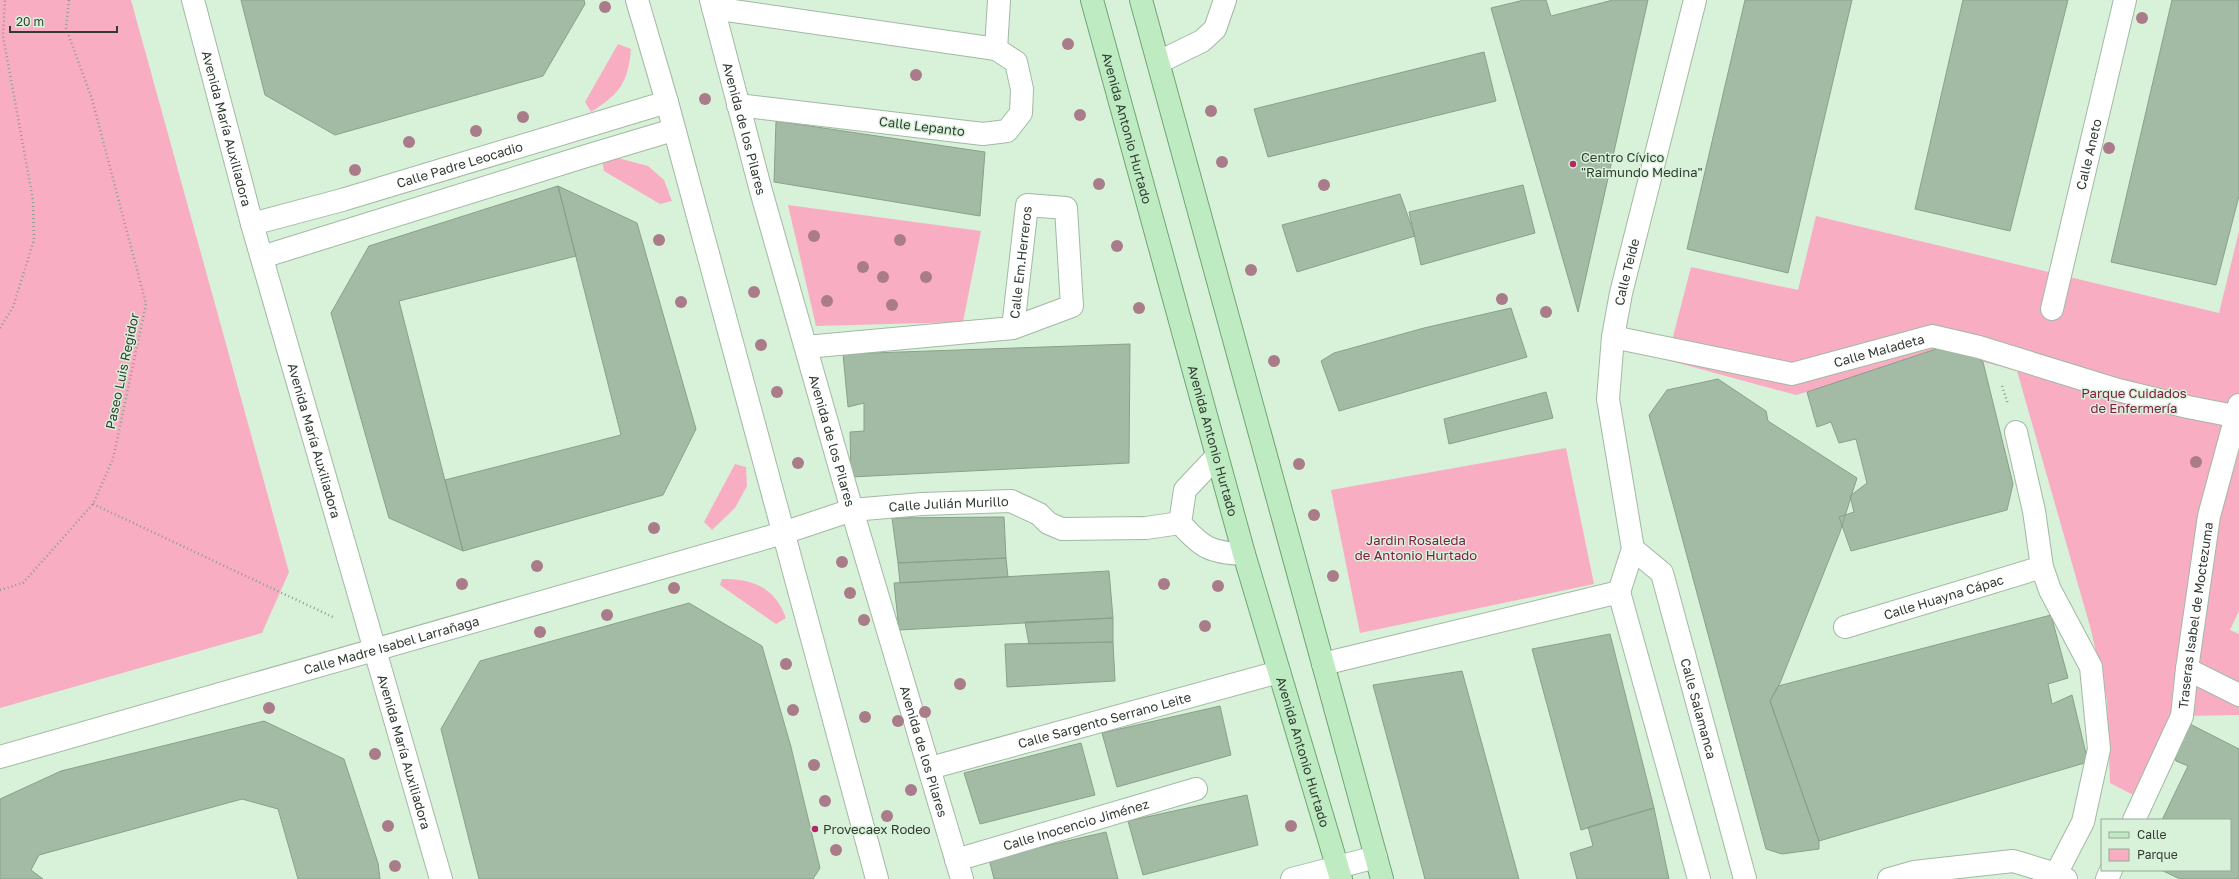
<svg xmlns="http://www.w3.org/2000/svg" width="2239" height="879" viewBox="0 0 2239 879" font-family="'Golos Text',sans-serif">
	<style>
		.green { fill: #f9adc3 }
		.building { fill: #a3baa4; stroke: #89a08a }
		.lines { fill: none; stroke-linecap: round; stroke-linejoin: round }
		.street-casing { stroke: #a2b9a3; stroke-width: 24 }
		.primary-casing { stroke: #70a575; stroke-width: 24 }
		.path { stroke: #8c9e8d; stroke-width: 2.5; stroke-dasharray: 1 3; stroke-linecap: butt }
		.street { stroke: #fff; stroke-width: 22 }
		.primary { stroke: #beebc2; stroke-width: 22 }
		.tree { fill: #aa7c89 }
		.poi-dot { fill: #b42965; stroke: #d8f1d9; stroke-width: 1.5 }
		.labels { text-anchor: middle; stroke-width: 3; stroke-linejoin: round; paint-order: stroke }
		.street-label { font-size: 13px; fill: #323c33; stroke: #d8f1d9 }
		.poi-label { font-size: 13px; fill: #323c33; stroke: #d8f1d9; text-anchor: start }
		.park-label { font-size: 13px; fill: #841c48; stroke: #d8f1d9 }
	</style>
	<rect width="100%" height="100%" fill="#d8f1d9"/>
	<!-- green -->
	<path class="green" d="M0,0H131L289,572L262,633L0,708Z
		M618,44L631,49C628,84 619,94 591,112L585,102Z
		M614,157L648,166L664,180L672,201L660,204L604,171L602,160Z
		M788,205L981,231L963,322L816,326Z
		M1816,216L2219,313L2239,231V611L2230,630L2239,634V715L2182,716L2143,800L2110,783L2107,700L2091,630L2017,371L1945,351L1796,395L1667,360L1691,267L1798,290Z
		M1566,448L1594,584L1360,633L1331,490Z
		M735,464L746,467L747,486L735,508L712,530L704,522Z
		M722,579C753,579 775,587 786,618L776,624L720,585Z"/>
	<!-- building -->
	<path class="building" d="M241,0H584L585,4L543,76L335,135L265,95Z
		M1524,0H1546L1551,16L1613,0H1648L1578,312L1491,8Z
		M1745,0H1852L1788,273L1687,249Z
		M1963,0H2068L2010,231L1915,209Z
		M2172,0H2239V196L2216,285L2111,262Z
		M1484,52L1496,101L1268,157L1254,109Z
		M776,121L985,152L980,216L774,182Z
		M1523,185L1535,233L1421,265L1409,212Z
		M558,186L637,223L696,429L663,495L463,551L445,480L621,435Z
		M558,186L576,256L399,301L463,551L389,518L331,313L369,246Z
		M1400,194L1415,236L1297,272L1282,225Z
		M1511,308L1527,357L1339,411L1321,361L1334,353L1424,328Z
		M1957,342L1983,362L2013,484L2007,510L1851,551L1839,517L1854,512L1850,496L1867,483L1856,439L1839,443L1831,422L1817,427L1807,392Z
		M1130,344L1129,463L851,477L850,432L864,431V403L848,407L843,354Z
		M1718,379L1766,411L1768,421L1857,478L1840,532L1780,683L1770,701L1819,841V849L1782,854L1766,849L1649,415L1667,390Z
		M1546,392L1553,418L1449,444L1444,419Z
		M1004,517L1006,558L898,563L892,518Z
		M1006,558L1008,577L900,583L898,563Z
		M1109,571L1113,618L899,630L894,583Z
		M689,603L762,646L791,747L820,868L813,879H479L441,729L480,661Z
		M2051,615L2068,678L2048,684L2052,704L2072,695L2088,762L1819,841L1770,701L1778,686Z
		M1113,618V642L1029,644L1025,622Z
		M1610,634L1654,808L1581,830L1532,649Z
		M1113,642L1115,681L1007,687L1005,644Z
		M1462,671L1519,879H1425L1373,685Z
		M1220,706L1231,755L1117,787L1102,733Z
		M264,721L344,759L378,863L380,879H298L278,809L242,799L39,855L31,870L43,879H0V799L61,771Z
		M2188,723L2239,749V879H2180L2161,870H2230V820H2162L2188,766L2176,761L2173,749Z
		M1081,743L1095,795L980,824L964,773Z
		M1247,795L1258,845L1143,875L1128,821Z
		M1654,808L1669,879H1577L1570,853L1593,846L1588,827Z
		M1106,832L1118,879H994L989,859Z"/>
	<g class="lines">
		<defs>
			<g id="street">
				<path id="s1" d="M193,0L252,224L441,879"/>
				<path d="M637,0L667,102L877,879"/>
				<path id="s2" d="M711,0L761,191L852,510L962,879"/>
				<path d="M713,8L996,49L1016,62L1022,89L1021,113L1007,131L983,134L738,105"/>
				<path d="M996,49L999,0"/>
				<path d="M1159,62L1202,41L1215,29L1225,0"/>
				<path id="s3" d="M252,224L342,200L667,102"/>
				<path d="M262,257L583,157L673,130"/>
				<path id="s4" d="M2052,309L2125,0"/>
				<path id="s5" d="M1613,337L1792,374L1932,336L1979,347L2118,390L2188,407L2239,417"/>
				<path id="s6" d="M806,347L1013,328L1027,205L1066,208L1072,306L1013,328"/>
				<path d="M2016,432L2034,511L2042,567L2050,590L2091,667L2099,749L2083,822L2056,874"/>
				<path d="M1217,456L1185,490L1180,523C1202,548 1211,553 1244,554"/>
				<path id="s7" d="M1633,549L1662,573L1745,879"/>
				<path id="s8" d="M1619,592L1633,549L1608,399L1613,337L1621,293L1695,0"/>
				<path d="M1619,592L1699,879"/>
				<path id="s9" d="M1845,627L2042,567"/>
				<path d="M1323,664L1619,592"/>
				<path d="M2187,669L2239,695"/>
				<path id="s10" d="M0,757L783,533L852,510L922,504L1011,501L1039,514L1048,523L1062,529L1146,528L1180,523"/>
				<path id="s11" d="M930,768L1279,672"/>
				<path id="s12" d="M2134,820L2182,716L2187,669L2209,516L2239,405"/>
				<path id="s13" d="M956,860L1196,789"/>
				<path d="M1292,879L1376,857"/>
				<path d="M1889,879L1914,872L2013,861L2056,874L2066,879"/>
				<path d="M2107,879L2111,870"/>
			</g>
			<g id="primary">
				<path id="s14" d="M1092,0L1244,554L1341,879"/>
				<path d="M1141,0L1382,879"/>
			</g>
		</defs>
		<!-- street casing -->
		<use href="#street" class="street-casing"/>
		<!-- primary casing -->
		<use href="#primary" class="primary-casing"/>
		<!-- path -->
		<path class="path" d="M0,328L13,307L34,240L33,200L3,36L5,0
			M2002,386L2008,404
			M93,504L335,618
			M0,590L23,583L93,504L113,459L146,304L92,99L66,28L69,0"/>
		<!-- street -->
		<use href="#street" class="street"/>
		<!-- primary -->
		<use href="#primary" class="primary"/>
	</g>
	<!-- trees -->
	<g class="tree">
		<circle cx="605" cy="7" r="6"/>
		<circle cx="2142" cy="18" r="6"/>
		<circle cx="1068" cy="44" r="6"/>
		<circle cx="916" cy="75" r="6"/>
		<circle cx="705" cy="99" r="6"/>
		<circle cx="1211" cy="111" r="6"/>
		<circle cx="1080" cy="115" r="6"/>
		<circle cx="523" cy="117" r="6"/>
		<circle cx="476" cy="131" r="6"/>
		<circle cx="409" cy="142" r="6"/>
		<circle cx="2109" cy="148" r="6"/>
		<circle cx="1222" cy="162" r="6"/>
		<circle cx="355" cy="170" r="6"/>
		<circle cx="1099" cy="184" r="6"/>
		<circle cx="1324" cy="185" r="6"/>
		<circle cx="814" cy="236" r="6"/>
		<circle cx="659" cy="240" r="6"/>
		<circle cx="900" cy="240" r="6"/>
		<circle cx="1117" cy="246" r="6"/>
		<circle cx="863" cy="267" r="6"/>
		<circle cx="1251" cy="270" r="6"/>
		<circle cx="883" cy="277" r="6"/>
		<circle cx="926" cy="277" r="6"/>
		<circle cx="754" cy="292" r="6"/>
		<circle cx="1502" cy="299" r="6"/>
		<circle cx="827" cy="301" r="6"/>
		<circle cx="681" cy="302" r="6"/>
		<circle cx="892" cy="305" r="6"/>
		<circle cx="1139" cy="308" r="6"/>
		<circle cx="1546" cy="312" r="6"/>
		<circle cx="761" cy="345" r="6"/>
		<circle cx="1274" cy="361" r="6"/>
		<circle cx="777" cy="392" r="6"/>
		<circle cx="2196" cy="462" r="6"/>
		<circle cx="798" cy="463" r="6"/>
		<circle cx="1299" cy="464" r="6"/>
		<circle cx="1314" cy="515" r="6"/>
		<circle cx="654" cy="528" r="6"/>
		<circle cx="842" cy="562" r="6"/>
		<circle cx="537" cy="566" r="6"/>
		<circle cx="1333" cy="576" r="6"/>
		<circle cx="462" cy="584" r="6"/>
		<circle cx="1164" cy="584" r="6"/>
		<circle cx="1218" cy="586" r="6"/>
		<circle cx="674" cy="588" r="6"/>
		<circle cx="850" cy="593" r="6"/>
		<circle cx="607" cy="615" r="6"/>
		<circle cx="864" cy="620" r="6"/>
		<circle cx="1205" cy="626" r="6"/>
		<circle cx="540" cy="632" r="6"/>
		<circle cx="786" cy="664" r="6"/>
		<circle cx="960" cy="684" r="6"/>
		<circle cx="269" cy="708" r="6"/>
		<circle cx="793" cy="710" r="6"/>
		<circle cx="925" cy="712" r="6"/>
		<circle cx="865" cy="717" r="6"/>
		<circle cx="898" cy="721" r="6"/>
		<circle cx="375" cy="754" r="6"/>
		<circle cx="814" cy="765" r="6"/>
		<circle cx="911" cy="790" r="6"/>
		<circle cx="825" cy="801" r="6"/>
		<circle cx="887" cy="816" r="6"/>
		<circle cx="388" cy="826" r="6"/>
		<circle cx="1291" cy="826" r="6"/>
		<circle cx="836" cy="850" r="6"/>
		<circle cx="395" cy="866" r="6"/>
	</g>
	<!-- markers -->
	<g class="poi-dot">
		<circle cx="1573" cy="164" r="4"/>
		<circle cx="815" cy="829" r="4"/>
	</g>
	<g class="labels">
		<!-- street labels -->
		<g class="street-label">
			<text transform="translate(922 126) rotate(7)" y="5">Calle Lepanto</text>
			<text dy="5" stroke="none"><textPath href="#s1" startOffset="133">Avenida María Auxiliadora</textPath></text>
			<text dy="5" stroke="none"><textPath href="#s14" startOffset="133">Avenida Antonio Hurtado</textPath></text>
			<text dy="5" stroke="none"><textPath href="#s2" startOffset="133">Avenida de los Pilares</textPath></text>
			<text dy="5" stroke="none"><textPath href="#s4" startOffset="159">Calle Aneto</textPath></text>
			<text dy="5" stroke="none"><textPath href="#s3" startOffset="216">Calle Padre Leocadio</textPath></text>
			<text dy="5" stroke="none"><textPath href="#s6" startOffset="274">Calle Em.Herreros</textPath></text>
			<text dy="5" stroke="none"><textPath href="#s8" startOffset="326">Calle Teide</textPath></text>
			<text dy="5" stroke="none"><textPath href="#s5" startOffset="273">Calle Maladeta</textPath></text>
			<text transform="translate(122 371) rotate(-78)" y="5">Paseo Luis Regidor</text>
			<text dy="5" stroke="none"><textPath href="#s1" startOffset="457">Avenida María Auxiliadora</textPath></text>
			<text dy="5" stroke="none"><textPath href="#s2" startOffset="457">Avenida de los Pilares</textPath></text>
			<text dy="5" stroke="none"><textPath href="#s14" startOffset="457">Avenida Antonio Hurtado</textPath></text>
			<text dy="5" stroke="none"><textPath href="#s10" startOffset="984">Calle Julián Murillo</textPath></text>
			<text dy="5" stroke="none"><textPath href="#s9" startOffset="103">Calle Huayna Cápac</textPath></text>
			<text dy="5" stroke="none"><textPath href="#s12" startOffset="216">Traseras Isabel de Moctezuma</textPath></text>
			<text dy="5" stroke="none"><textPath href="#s10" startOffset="407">Calle Madre Isabel Larrañaga</textPath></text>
			<text dy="5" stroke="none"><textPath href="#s7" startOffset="178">Calle Salamanca</textPath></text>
			<text dy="5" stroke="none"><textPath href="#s11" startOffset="181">Calle Sargento Serrano Leite</textPath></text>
			<text dy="5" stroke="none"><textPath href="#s1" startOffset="781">Avenida María Auxiliadora</textPath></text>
			<text dy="5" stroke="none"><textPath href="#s2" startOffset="781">Avenida de los Pilares</textPath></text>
			<text dy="5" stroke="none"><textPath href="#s14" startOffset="781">Avenida Antonio Hurtado</textPath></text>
			<text dy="5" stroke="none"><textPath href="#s13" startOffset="125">Calle Inocencio Jiménez</textPath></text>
		</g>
		<!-- poi labels -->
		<g class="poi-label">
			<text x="1581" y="162">Centro Cívico<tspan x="1581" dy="15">"Raimundo Medina"</tspan></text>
			<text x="823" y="834">Provecaex Rodeo</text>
		</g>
		<!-- park labels -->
		<g class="park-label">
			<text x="2134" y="398">Parque Cuidados<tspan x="2134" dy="15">de Enfermería</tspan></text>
			<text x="1416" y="545">Jardin Rosaleda<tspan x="1416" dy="15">de Antonio Hurtado</tspan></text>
		</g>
	</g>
	<!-- legend -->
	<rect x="2101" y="819" width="130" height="52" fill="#d8f1d9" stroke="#96a997"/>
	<rect x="2109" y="832" width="20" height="6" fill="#beebc2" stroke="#96a997"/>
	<text x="2137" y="839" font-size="12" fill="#323c33">Calle</text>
	<rect x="2109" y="849" width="20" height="12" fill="#f9adc3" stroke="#96a997"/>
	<text x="2137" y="859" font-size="12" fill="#323c33">Parque</text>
	<!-- scale -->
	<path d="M10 26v6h107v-6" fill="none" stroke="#323c33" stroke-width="2"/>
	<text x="16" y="26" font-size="12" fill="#323c33" stroke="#d8f1d9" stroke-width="3" paint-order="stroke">20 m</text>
</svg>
